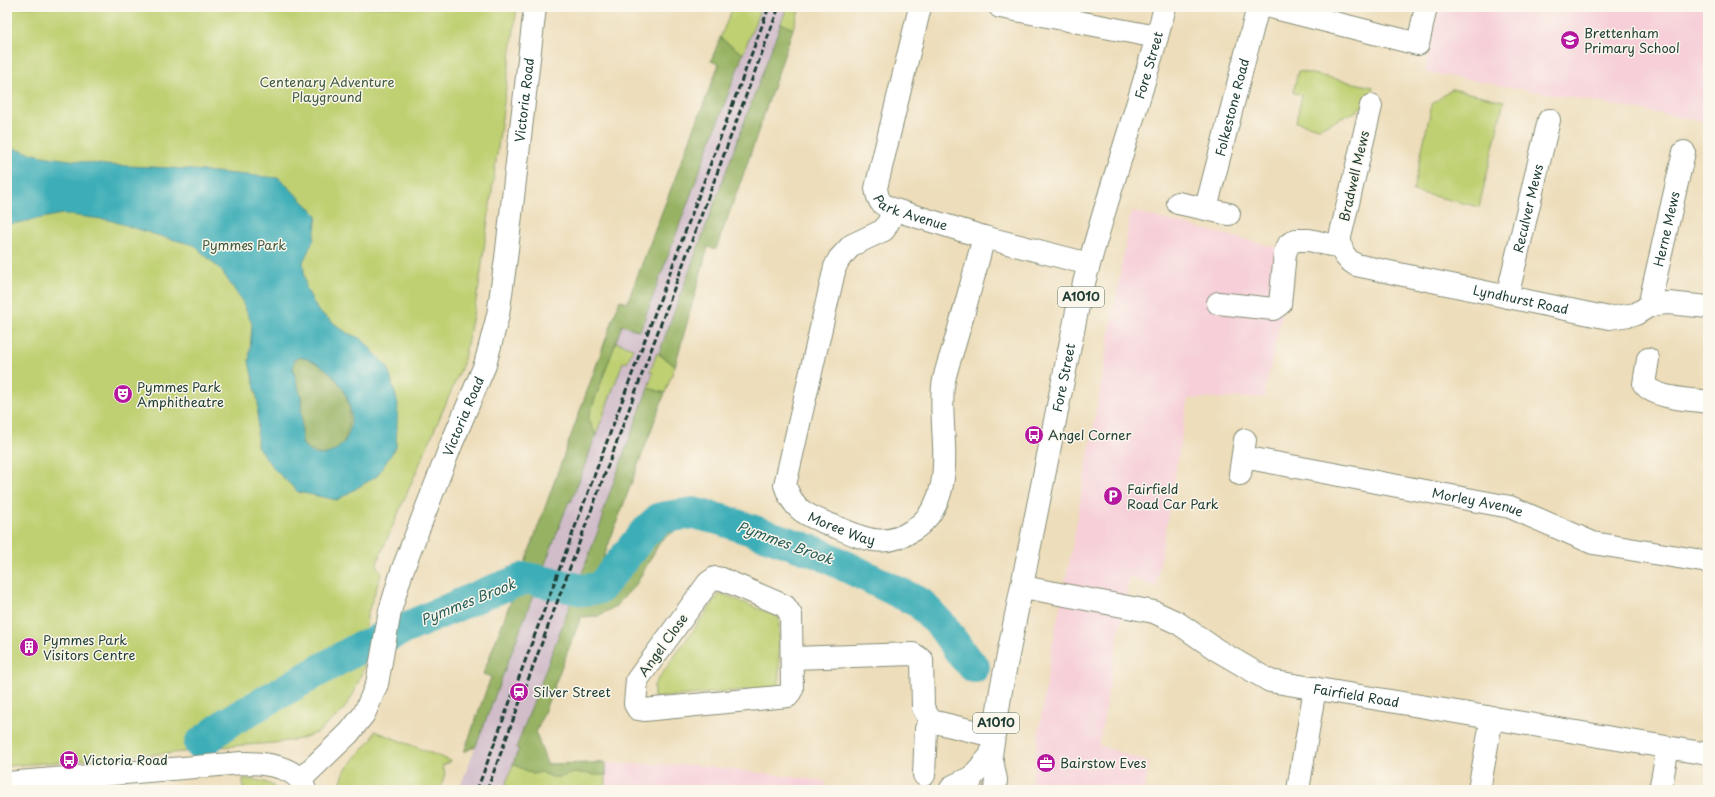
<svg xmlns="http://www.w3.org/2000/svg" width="1715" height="797" viewBox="0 0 1715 797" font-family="'Playpen Sans',sans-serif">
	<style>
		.built { fill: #f6cfd8 }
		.industrial { fill: #d1bdca }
		.green { fill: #bfd072; stroke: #6f8653 }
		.forest { fill: #97b264; stroke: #5b784c }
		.water { fill: #3daeb7; stroke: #2e7676; fill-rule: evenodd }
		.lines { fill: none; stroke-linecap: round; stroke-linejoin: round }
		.river { stroke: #3daeb7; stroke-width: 32 }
		.minor-casing { stroke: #868d77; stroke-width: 24 }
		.major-casing { stroke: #868d77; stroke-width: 24 }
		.minor { stroke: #fff; stroke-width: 22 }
		.major { stroke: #fff; stroke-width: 22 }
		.rail { stroke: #1f3d34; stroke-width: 3; stroke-dasharray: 6 3; stroke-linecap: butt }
		.labels { text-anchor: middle; stroke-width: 3; stroke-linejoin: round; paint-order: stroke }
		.shield { fill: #fbf7ec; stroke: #61756b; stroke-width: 1 }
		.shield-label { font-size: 12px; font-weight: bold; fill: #1f3d34 }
		.poi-label { font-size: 13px; fill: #1f3d34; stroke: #fbf7ec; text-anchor: start }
		.street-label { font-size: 13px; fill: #1f3d34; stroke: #fbf7ec }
		.park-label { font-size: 13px; fill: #3f5a40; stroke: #fbf7ec }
		.water-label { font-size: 14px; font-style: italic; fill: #285f5b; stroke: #fbf7ec }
	</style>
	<rect width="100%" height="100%" fill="#fbf7ec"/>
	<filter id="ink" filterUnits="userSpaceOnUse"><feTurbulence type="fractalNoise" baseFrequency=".025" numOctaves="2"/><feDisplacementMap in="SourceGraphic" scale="8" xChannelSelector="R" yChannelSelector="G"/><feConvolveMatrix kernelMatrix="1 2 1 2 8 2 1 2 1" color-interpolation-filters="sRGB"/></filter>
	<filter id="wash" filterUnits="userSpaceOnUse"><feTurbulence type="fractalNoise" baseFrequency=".012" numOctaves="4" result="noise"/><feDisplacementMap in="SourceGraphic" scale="16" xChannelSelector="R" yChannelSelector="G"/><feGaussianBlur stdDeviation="0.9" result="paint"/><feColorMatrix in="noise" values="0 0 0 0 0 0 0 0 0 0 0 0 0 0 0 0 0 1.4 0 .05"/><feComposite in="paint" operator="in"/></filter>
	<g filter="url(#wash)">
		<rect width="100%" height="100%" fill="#edddba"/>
		<!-- built -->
		<path class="built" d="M1439,7H1708V122L1425,72Z
			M1131,211L1295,252L1264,397L1188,399L1156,587L1129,577L1099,745L1150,763L1144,790H1030L1052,646L1072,548Z
			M606,763L696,765L825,781L827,790H606Z"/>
		<!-- industrial -->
		<path class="industrial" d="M761,7H787L659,353H657L650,372L654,373L602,513L604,514L516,747L519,749L503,790H459L569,501L571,502L623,362L627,363L632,348L616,342L622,325L640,331Z"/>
		<!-- green -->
		<path class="green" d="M7,7H517L479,286L463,364L378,560L377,567L382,572L367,615L364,667L354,693L343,711L318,732L300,739L274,743L219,747L196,751L7,766Z
			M733,7H761L743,54L720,38Z
			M787,7H800L793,29L781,23Z
			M1298,71L1373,87L1370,100L1355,112L1319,128L1296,122L1302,95L1293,93Z
			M1452,89L1504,101L1479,207L1413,191L1432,104Z
			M616,342L633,348L627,363L623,362L596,435L588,418Z
			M657,353L675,366L665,393L648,388L653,373L650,372Z
			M720,593L779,617V687L654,698V685Z
			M375,731L451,761L442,766L445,773L440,790H338L345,770L372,739Z
			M517,753L547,764L606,763V790H508L509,788L505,786Z
			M243,779C253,779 271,781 277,790H243Z"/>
		<!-- forest -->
		<path class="forest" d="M781,23L793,29L745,170L716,249L708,247L675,366L659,353Z
			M720,38L743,54L640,331L622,325L588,418L596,435L571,502L569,501L476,746L464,752L491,677L483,674L512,598L399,642L401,619L482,586L481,584L500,577V575L522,571L620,300L627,303L719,64L711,61Z
			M299,357C378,370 352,492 302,443L301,397L293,370L294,360Z
			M648,388L665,393L599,570L623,548L645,521L662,509L690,501L753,516L859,557L896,580L939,613L928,627L902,605L787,551L702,520L689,522L661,540L637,583L616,606L598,616L581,617L536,733L547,764L606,763V775C597,776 589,774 581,773C564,772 559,784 542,772L533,774L513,764L519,749L516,748L604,515L602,514Z"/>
		<!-- water -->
		<path class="water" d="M7,147L42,156L106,165L172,168L279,178L317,215L314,239L303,262L306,288L318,311L347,333L362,339L388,368L398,404L396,447L377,476L337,500L298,492L273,468L257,446L258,402L249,362L252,324L242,301L221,270L194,245L163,237L109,220L62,214L7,225ZM299,357C332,362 361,402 348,435C343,448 324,461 311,452C307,450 304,446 302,443L301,397L293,370L294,360Z"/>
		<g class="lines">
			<!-- river -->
			<path class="river" d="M200,744L227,723L357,649L486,593L526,578L583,590L600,588L644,533L660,518L693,513L722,520L819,553L920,603L942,626L964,657L974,667"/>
		</g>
	</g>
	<g filter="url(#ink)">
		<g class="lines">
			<defs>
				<g id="minor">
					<path id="s1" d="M920,7L876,188C878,202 881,205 895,210L984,237L1089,264"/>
					<path d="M1000,7L1157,37"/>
					<path d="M1271,7L1418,44L1426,7"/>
					<path id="s2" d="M1371,106L1340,237C1340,250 1344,258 1356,265L1609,318L1636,314L1649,306L1657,304L1668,303L1708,307"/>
					<path d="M1178,203L1229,214"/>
					<path id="s3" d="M1206,208L1258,7"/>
					<path id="s4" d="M895,210L884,230L852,245L839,259L835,267L785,485C794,513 811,517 836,527C864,539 885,549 913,530C961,498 938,433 943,386C945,370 952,354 956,339C966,305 975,271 984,237"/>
					<path id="s5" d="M1507,297L1549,120"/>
					<path d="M1218,303L1273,309L1280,304L1285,253L1289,244L1296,240H1309L1340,247"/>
					<path id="s6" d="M1649,306L1684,152"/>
					<path d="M1648,359L1644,384C1655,399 1690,399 1708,402"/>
					<path id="s7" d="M1243,457L1510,507L1593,543L1708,562"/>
					<path d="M1240,474L1245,440"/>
					<path d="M715,578L722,579L785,606L791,615L792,689L788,696L644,710L638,709L635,704L637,680L708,583Z"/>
					<path id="s8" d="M1023,587L1154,612L1178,623L1217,650L1270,681L1708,754"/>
					<path d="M793,658L913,654L922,660L923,708L931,721L994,736"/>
					<path d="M924,775L926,729L931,721"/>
					<path id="s9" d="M300,780L349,733L364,714L368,705L377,684L390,611L402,571L451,445L485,365L498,315L506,258L535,7"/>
					<path d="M7,783L242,763C262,763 298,765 305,790"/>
					<path d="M1298,790L1315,688"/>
					<path d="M1479,790L1492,717"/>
					<path d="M1660,790L1668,748"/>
				</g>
				<g id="major">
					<path d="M950,790L953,786L972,777"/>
					<path d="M968,790L972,777L991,755"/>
					<path id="s10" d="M995,790L996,780L991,755L1001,690L1078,306C1103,205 1139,108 1165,7"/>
				</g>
			</defs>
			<!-- minor casing -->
			<use href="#minor" class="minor-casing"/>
			<!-- major casing -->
			<use href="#major" class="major-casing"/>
			<!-- minor -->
			<use href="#minor" class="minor"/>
			<!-- major -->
			<use href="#major" class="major"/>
			<!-- rail -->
			<path class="rail" d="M477,790L769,7
				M487,790L779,7"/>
		</g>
	</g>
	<!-- icons -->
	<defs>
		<symbol id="school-disc" viewBox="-11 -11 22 22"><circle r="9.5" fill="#b5179e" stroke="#fbf7ec"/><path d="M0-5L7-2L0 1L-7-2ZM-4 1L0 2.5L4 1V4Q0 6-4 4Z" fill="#fff"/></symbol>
		<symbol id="theatre-disc" viewBox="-11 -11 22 22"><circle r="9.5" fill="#b5179e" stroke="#fbf7ec"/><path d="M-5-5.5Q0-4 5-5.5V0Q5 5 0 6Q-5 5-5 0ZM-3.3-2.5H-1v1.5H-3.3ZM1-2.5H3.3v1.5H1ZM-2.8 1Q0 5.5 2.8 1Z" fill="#fff"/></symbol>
		<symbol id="bus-disc" viewBox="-11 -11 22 22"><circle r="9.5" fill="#b5179e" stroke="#fbf7ec"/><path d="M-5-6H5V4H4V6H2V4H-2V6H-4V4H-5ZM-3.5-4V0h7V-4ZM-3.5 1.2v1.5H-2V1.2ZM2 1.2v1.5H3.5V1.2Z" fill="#fff"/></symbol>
		<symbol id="parking-disc" viewBox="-11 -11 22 22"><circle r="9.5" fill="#b5179e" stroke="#fbf7ec"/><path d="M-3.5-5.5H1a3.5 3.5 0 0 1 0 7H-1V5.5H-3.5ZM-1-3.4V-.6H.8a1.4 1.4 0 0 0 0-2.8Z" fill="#fff"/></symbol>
		<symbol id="building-disc" viewBox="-11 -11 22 22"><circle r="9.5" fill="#b5179e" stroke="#fbf7ec"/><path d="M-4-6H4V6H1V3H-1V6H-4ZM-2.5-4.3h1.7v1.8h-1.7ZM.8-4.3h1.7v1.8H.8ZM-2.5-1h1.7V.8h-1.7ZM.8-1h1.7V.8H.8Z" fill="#fff"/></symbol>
		<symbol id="station-disc" viewBox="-11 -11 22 22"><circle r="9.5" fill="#b5179e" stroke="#fbf7ec"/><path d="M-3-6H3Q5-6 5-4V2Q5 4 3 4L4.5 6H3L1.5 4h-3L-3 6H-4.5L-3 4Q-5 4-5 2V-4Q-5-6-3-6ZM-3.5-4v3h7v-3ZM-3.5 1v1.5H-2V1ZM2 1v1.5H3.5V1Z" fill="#fff"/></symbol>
		<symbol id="office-disc" viewBox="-11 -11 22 22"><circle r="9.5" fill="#b5179e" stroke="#fbf7ec"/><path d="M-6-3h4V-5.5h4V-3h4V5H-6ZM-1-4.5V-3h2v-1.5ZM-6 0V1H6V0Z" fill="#fff"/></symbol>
	</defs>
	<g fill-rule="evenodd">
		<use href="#school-disc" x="1559" y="29" width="22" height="22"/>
		<use href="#theatre-disc" x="112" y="383" width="22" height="22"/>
		<use href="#bus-disc" x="1023" y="424" width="22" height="22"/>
		<use href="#parking-disc" x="1102" y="485" width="22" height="22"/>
		<use href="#building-disc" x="18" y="636" width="22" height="22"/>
		<use href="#station-disc" x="508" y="681" width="22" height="22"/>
		<use href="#bus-disc" x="58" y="749" width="22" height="22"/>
		<use href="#office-disc" x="1035" y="752" width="22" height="22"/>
	</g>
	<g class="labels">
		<!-- shield labels -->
		<g class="shield">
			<rect x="1058" y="287" width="46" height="20" rx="3"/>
			<rect x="973" y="713" width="46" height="20" rx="3"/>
		</g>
		<g class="shield-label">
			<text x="1081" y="301">A1010</text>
			<text x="996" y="727">A1010</text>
		</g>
		<!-- poi labels -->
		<g class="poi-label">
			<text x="1584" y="38">Brettenham<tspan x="1584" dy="15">Primary School</tspan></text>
			<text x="137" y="392">Pymmes Park<tspan x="137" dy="15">Amphitheatre</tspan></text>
			<text x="1048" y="440">Angel Corner</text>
			<text x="1127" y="494">Fairfield<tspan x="1127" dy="15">Road Car Park</tspan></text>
			<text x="43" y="645">Pymmes Park<tspan x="43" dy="15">Visitors Centre</tspan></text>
			<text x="533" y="697">Silver Street</text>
			<text x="83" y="765">Victoria Road</text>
			<text x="1060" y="768">Bairstow Eves</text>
		</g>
		<!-- street labels -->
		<g class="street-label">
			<text dy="5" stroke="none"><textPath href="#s10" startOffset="744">Fore Street</textPath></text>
			<text dy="5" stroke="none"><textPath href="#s9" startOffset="731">Victoria Road</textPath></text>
			<text dy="5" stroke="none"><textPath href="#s3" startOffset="104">Folkestone Road</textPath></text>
			<text transform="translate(1354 176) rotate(-77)" y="5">Bradwell Mews</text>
			<text dy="5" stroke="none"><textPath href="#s1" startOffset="233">Park Avenue</textPath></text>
			<text dy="5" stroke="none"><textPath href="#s5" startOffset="91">Reculver Mews</textPath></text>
			<text dy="5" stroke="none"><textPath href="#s6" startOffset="79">Herne Mews</textPath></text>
			<text dy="5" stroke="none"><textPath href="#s2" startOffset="337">Lyndhurst Road</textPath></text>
			<text dy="5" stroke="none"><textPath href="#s10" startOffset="420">Fore Street</textPath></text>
			<text dy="5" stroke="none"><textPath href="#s9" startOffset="407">Victoria Road</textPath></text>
			<text dy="5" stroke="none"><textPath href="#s7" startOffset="239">Morley Avenue</textPath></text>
			<text dy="5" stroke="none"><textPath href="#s4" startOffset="385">Moree Way</textPath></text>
			<text transform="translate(663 645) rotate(-54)" y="5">Angel Close</text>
			<text dy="5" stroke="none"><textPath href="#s8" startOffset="356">Fairfield Road</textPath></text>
		</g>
		<!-- park labels -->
		<g class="park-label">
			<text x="327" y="87">Centenary Adventure<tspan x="327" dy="15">Playground</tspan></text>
			<text x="244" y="250">Pymmes Park</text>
		</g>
		<!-- water labels -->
		<g class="water-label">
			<text transform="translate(785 543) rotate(20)" y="5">Pymmes Brook</text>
			<text transform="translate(468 602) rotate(-22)" y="5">Pymmes Brook</text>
		</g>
	</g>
	<!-- margin -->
	<rect width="1715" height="797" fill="none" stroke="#fbf7ec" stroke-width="24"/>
</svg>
